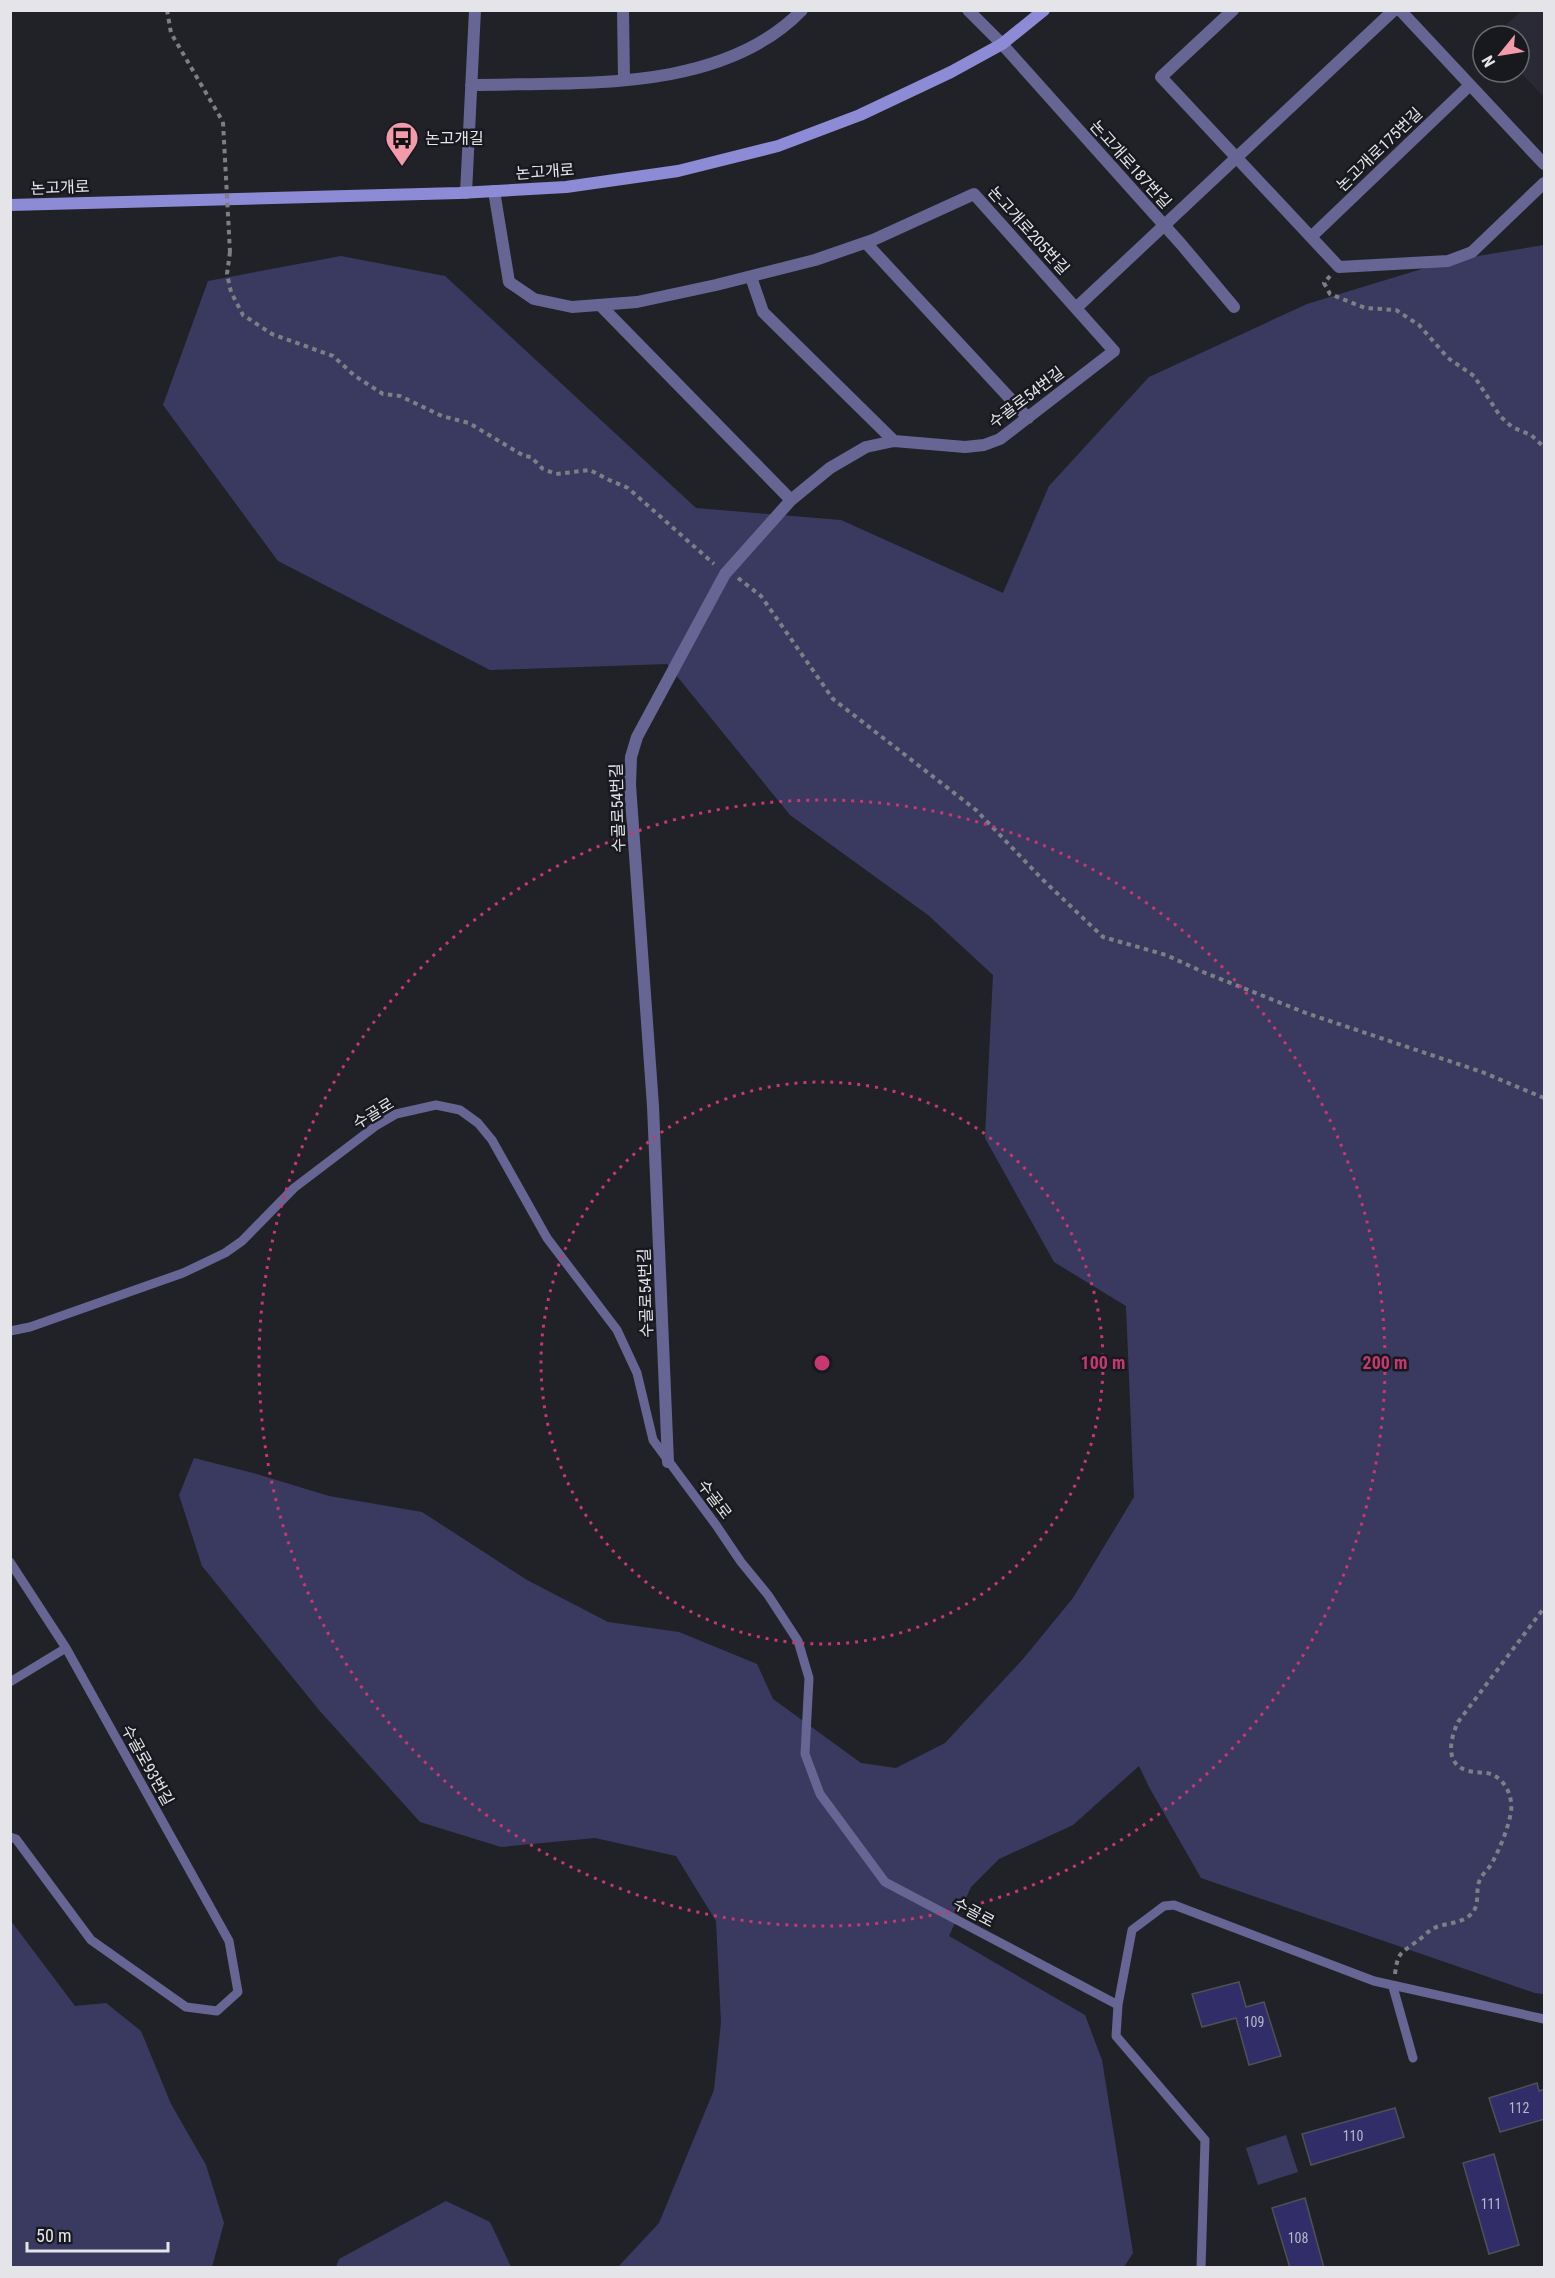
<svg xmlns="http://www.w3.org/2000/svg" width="1555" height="2278" viewBox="0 0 1555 2278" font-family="'Roboto Condensed','Noto Sans KR',sans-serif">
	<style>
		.built { fill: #2a2a36 }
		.green { fill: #3a3a61 }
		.building { fill: #312d68; stroke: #4f5056; stroke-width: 1.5 }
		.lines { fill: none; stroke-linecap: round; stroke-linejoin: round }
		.path { stroke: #7e7e84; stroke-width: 4; stroke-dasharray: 4.5 4.5; stroke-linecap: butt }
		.lane { stroke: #666594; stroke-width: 9 }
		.street { stroke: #666594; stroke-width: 12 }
		.secondary { stroke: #8d8bd5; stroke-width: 12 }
		.path-bridge { stroke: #7e7e84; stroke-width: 4; stroke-dasharray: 4.5 4.5; stroke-linecap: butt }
		.ring { fill: none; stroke: #c73770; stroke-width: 3; stroke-dasharray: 3 6 }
		.labels { text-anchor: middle; stroke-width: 5; stroke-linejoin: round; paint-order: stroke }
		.number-label { font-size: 14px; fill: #b8b7c9 }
		.poi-label { font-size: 16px; fill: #e5e5e9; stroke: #18191e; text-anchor: start }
		.street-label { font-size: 16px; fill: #e5e5e9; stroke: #18191e }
		.centre { fill: #c73770; stroke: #18191e; stroke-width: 3 }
		.ring-label { font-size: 18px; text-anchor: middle; font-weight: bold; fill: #c73770; stroke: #18191e; stroke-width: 5; stroke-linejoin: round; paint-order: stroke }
	</style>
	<rect width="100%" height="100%" fill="#212228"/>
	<!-- built -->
	<path class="built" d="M1521,11H1544V97L1519,71V36H1494Z"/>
	<!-- green -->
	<path class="green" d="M1544,245V1994L1535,1993L1201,1878L1149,1787L1139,1766L1073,1825L999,1859L971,1887L949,1936L1085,2015L1102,2060L1133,2253L1124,2267H618L659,2223L714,2090L721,2022L716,1921L676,1856L595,1838L501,1847L420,1822L319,1710L202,1566L179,1495L194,1458L253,1473L329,1496L422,1512L527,1580L608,1622L679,1632L757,1664L773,1699L861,1763L896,1768L945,1743L1023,1659L1073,1598L1134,1497L1126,1306L1054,1262L985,1138L993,975L928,915L790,815L667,664L490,670L278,561L163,405L208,281L341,256L445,276L696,508L841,520L1003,593L1049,486L1149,377L1307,304L1448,261Z
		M11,1921L75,2006L106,2003L141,2031L171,2104L206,2165L224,2223L212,2267H11Z
		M1286,2135L1298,2172L1258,2185L1246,2148Z
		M446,2201L490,2222L511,2267H336L339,2259Z"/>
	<!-- building -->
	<path class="building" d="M1239,1982L1246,2007L1264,2002L1281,2056L1249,2065L1236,2018L1202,2027L1192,1994Z
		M1537,2083L1539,2091L1545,2089V2119L1500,2132L1489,2098Z
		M1395,2108L1404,2137L1311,2165L1302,2134Z
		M1494,2154L1519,2245L1489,2254L1463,2163Z
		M1305,2198L1324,2268H1290L1272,2208Z"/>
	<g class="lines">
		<!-- path -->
		<path class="path" d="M167,10L171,33L223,122
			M230,252L227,274L231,292L243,315L272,334L333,356L355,376L383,394L400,396L442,416L469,423L524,456L531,457L543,469L556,474L590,470L609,480L628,488L714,564
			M1330,276L1324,283L1330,294L1365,308L1396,310L1419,325L1448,358L1474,376L1500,416L1512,427L1531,435L1544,447
			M738,578L761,596L833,699L976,810L1041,878L1103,937L1166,955L1203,972L1306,1013L1482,1072L1544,1098
			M1395,1974C1398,1952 1400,1954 1416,1942C1422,1938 1428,1931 1434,1928C1445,1923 1459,1924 1469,1916C1481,1906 1475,1895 1479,1882C1481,1875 1488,1870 1492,1863C1500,1848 1508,1829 1511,1812C1513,1797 1506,1780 1491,1774C1484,1772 1476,1773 1469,1771C1444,1765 1450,1739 1458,1722L1544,1608"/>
		<!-- lane -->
		<path class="lane" d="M10,1331L30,1327L183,1273L225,1253L242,1241L294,1188L377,1125L396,1114L436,1105L460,1110L478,1123L492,1140L547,1238L617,1330L637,1373L653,1440L716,1525L741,1562L768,1595L798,1641L809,1678L805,1754L820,1794L885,1882L1118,2005L1116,2036L1205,2140L1201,2268
			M10,1562L66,1648L229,1941L238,1992L217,2011L186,2007L91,1940L16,1839L10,1837
			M10,1682L66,1648
			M1393,1987L1413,2058
			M1118,2005L1132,1930L1164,1906L1174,1905L1374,1981L1544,2019"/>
		<!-- street -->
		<path class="street" d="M623,10L624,79
			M968,10L1002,44L1181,244L1234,307
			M1233,10L1161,77L1339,267L1448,261L1472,252L1544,183
			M1400,10L1544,164
			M471,85C578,82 721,94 802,10
			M494,191L509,282L534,299L572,307L637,302L716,285L815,260L873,240L974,194L1114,351L1000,439L984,445L965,447L894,441L866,447L830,468L791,500L725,574L637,737L631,757L630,785L653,1106L668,1462
			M466,193L475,10
			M1311,237L1470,85
			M866,243L1028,418
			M751,277L763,312L894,441
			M600,305L791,500
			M1076,308L1394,10"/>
		<!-- secondary -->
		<path class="secondary" d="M10,205L459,193L566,187L678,171L778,146L860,115L951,72L1002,44L1044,10"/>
		<!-- path-bridge -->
		<path class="path-bridge" d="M223,122L230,252"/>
	</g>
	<!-- distance rings -->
	<g class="ring">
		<circle cx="822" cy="1363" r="281"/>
		<circle cx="822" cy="1363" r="563"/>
	</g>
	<!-- icons -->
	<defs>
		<symbol id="bus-pin" viewBox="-11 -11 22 30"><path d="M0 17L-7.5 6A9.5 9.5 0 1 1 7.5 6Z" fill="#f39aab" stroke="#18191e"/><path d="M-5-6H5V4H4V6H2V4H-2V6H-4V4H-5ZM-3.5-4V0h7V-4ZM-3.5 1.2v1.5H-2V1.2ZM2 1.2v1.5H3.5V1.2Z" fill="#111"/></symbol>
	</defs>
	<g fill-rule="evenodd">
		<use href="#bus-pin" x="383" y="119" width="38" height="52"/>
	</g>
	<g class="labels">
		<!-- number labels -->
		<g class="number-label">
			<text x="1254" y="2027">109</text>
			<text x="1519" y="2113">112</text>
			<text x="1353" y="2141">110</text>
			<text x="1491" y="2209">111</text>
			<text x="1298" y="2243">108</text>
		</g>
		<!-- poi labels -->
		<g class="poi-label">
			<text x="425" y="144">논고개길</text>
		</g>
		<!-- street labels -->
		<g class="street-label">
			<text transform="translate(1379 149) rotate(-44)" y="6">논고개로175번길</text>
			<text transform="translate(1131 164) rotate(48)" y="6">논고개로187번길</text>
			<text transform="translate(545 171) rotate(-4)" y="6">논고개로</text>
			<text transform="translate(60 187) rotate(-2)" y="6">논고개로</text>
			<text transform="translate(1029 230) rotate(48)" y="6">논고개로205번길</text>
			<text transform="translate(1026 397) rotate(-37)" y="6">수골로54번길</text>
			<text transform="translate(617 808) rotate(-92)" y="6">수골로54번길</text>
			<text transform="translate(373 1113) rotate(-31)" y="6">수골로</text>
			<text transform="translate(645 1293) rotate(-92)" y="6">수골로54번길</text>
			<text transform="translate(715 1499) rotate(53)" y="6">수골로</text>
			<text transform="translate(148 1765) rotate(61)" y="6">수골로93번길</text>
			<text transform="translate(974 1912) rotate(28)" y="6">수골로</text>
		</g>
	</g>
	<circle cx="822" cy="1363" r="9" class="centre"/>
	<g class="ring-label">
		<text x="1103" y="1369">100 m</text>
		<text x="1385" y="1369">200 m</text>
	</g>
	<!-- border -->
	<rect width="1555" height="2278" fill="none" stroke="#e5e5e9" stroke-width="24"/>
	<!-- north arrow -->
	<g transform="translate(1501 54) rotate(240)"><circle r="28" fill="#18191e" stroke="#6a6b6f" stroke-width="1.5"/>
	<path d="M0-4.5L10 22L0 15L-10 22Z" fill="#f39aab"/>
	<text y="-9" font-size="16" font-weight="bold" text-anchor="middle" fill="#e5e5e9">N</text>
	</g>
	<!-- scale -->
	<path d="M27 2242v9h141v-9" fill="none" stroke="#e5e5e9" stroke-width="3"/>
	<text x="36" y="2242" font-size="18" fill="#e5e5e9" stroke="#18191e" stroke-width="4.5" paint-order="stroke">50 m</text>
</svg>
